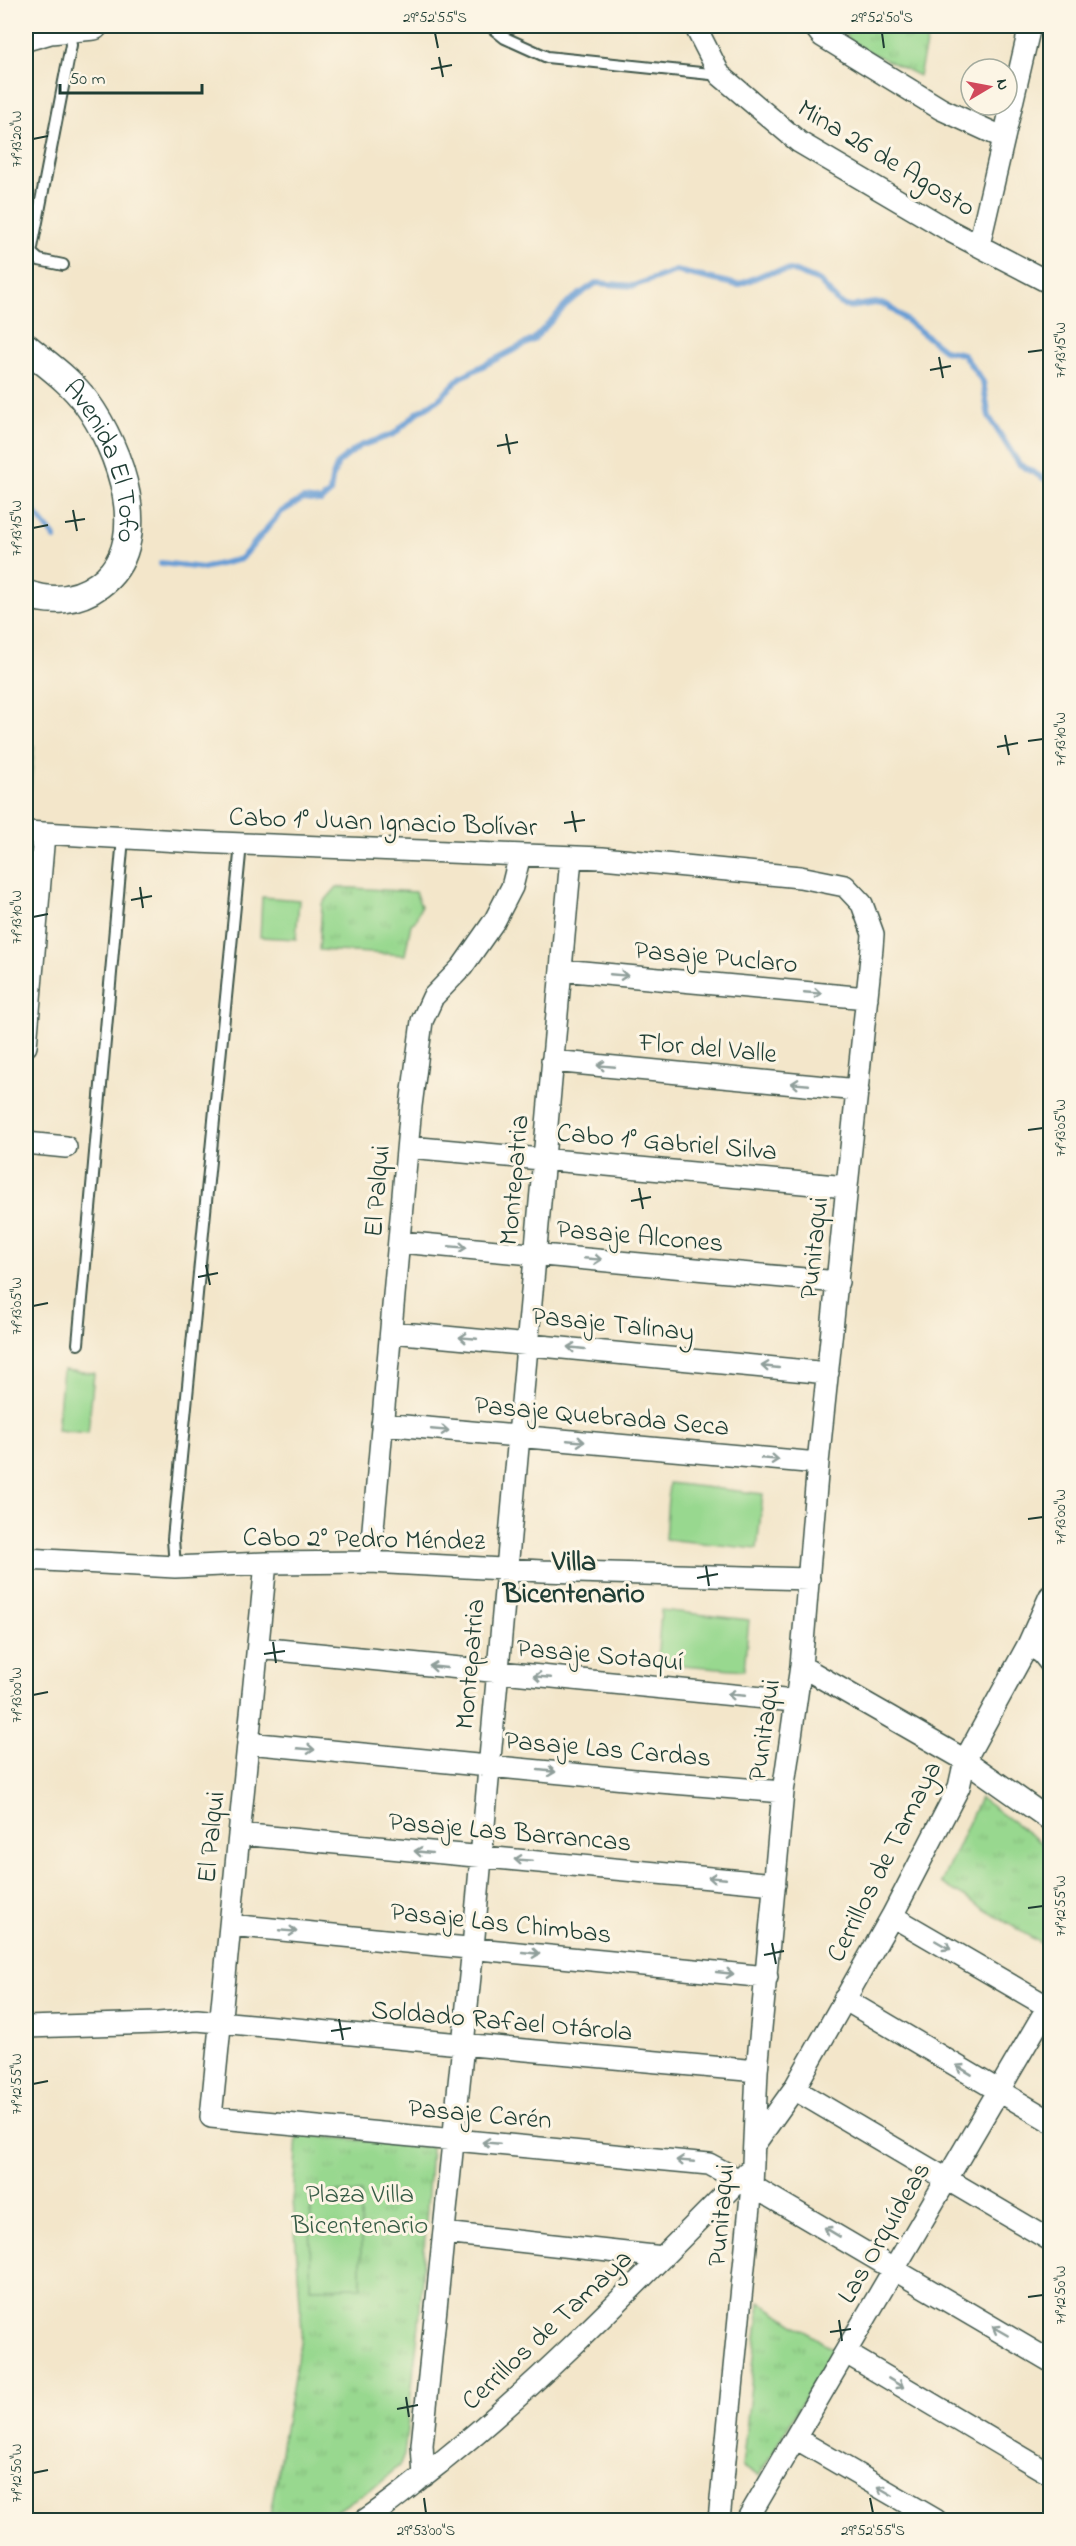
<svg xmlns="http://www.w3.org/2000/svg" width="1076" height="2546" viewBox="0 0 1076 2546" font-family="'Indie Flower',sans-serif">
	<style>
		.park { fill: url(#park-tufts); stroke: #5c8a62; stroke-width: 1.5 }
		.pitch { fill: #98d88f; stroke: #5c8a62; stroke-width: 1.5 }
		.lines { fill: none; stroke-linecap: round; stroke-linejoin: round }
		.stream { stroke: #679dd4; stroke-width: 6 }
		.service-casing { stroke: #3f564a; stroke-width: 14 }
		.minor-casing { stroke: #3f564a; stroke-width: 24 }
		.tertiary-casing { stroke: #3f564a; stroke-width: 30 }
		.service { stroke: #fff; stroke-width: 10 }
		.minor { stroke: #fff; stroke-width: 21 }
		.tertiary { stroke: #fff; stroke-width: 27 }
		.oneway { stroke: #8f9e9a }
		.ticks { fill: none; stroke: #1f3d34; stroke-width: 2 }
		.labels { text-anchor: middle; stroke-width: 6; stroke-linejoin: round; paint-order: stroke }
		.street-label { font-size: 27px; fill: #1f3d34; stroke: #fcf5e5 }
		.park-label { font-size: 27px; fill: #375c46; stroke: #fcf5e5 }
		.neighbourhood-label { font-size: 28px; font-weight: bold; fill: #1f3d34; stroke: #fcf5e5 }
		.neatline { fill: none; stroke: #1f3d34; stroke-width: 2 }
		.ticks-label { font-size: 15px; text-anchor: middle; fill: #1f3d34 }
	</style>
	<defs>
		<pattern id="park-tufts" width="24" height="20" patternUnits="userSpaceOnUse" patternTransform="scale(1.5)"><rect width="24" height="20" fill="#98d88f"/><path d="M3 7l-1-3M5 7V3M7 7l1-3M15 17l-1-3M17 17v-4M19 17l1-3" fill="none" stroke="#83ba7c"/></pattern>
	</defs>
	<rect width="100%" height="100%" fill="#fcf5e5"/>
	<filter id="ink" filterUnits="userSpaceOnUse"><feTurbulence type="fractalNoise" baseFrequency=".0167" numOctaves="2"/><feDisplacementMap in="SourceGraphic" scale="12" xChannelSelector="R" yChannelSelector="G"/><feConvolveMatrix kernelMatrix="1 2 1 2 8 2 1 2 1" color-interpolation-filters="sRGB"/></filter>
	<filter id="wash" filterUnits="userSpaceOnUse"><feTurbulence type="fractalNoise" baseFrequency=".008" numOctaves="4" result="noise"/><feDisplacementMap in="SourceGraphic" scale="24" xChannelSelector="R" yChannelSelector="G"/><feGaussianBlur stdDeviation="1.35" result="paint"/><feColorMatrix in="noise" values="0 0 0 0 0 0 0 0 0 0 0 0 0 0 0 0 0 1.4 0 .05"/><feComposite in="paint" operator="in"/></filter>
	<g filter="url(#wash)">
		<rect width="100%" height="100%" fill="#f3e6ca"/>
		<!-- park -->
		<path class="park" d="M837,26H930L919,76L855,45Z
			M26,736L34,746L30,790H26Z
			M337,887L415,892L421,906L415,921L411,924L405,955L319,950L322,904Z
			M980,1798L1050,1849V1949L941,1883Z
			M297,2134L431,2147L419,2324L404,2455L400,2465L378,2484L323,2520H269L302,2331L293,2199Z
			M760,2302L833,2349L759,2476L742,2467Z"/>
		<!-- pitch -->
		<path class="pitch" d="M262,897L299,900L296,939L260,937Z
			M63,1370L94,1373L88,1433L57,1430Z
			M669,1483L763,1494L757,1549L665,1539Z
			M661,1610L749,1620L744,1670L657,1663Z
			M311,2193H361V2287L310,2288Z"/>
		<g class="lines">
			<!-- stream -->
			<path class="stream" d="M26,501L55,538
				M161,563L203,568L241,559L281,512L303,499L321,501L330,493L332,479L338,463L360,446L394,434L417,413L438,400L461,377L533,340L570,301L596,283L633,286L676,271L738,285L767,273L791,270L819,281L839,303L849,307L875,303L887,305L944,350L963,354L983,382L989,417L1019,464L1050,482"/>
		</g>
	</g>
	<g filter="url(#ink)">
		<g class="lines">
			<defs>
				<path id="service" d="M490,26L505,38L547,57L720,75
					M63,265L39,260L31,253L71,45L69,29
					M78,1344L123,838
					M175,1567L173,1539L241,844"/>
				<path id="minor" d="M695,26L720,75L799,142L952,232L1050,283
					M814,26L822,36L941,109L1004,138
					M979,245L1030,26
					M26,832L196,842L602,858L800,877L845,886L862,904L873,934L872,948L818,1463L801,1666L783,1792L757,2071L752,2186L719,2520
					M561,970L867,998
					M26,1046L44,834
					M552,1061L858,1090
					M26,1143L66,1147
					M409,1147L847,1187
					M400,1242L838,1282
					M392,1332L828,1373
					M382,1424L818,1463
					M26,1559L175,1567L266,1563L370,1562L542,1571L809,1579
					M370,1562L411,1106L422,1021L433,997L462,967L495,920L512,887L520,855
					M266,1563L211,2117L709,2164L739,2180
					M1028,1645L1042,1653L1050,1663
					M258,1648L794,1701
					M801,1666L965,1760L1050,1820
					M248,1743L635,1780L783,1792
					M239,1834L775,1884
					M892,1916L1050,2008
					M230,1925L767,1977
					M844,1999L1050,2121
					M26,2027L158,2023L197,2020L757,2071
					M794,2089L1050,2240
					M754,2145L794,2089L892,1916L959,1787L965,1760L1028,1645L1050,1596
					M752,2186L1050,2361
					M444,2233L663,2257
					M846,2353L1050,2474
					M795,2438L936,2520
					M424,2476L422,2445L473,1947L571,858
					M365,2520C391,2503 415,2482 440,2463C550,2375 647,2272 747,2172
					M747,2520L1050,2003"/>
				<g id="tertiary">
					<path d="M26,37L50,30L94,26"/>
					<path id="s1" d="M26,347C46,364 70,380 86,402C119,447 156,544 99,585C77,601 51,603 26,594"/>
				</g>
			</defs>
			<!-- service casing -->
			<use href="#service" class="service-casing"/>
			<!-- minor casing -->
			<use href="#minor" class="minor-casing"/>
			<!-- tertiary casing -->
			<use href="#tertiary" class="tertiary-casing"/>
			<!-- service -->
			<use href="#service" class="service"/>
			<!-- minor -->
			<use href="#minor" class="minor"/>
			<!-- tertiary -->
			<use href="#tertiary" class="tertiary"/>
		</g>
		<!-- one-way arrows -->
		<defs><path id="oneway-shaft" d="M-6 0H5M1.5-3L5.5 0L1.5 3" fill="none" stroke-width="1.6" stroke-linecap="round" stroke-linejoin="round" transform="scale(1.5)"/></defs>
		<g class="oneway">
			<use href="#oneway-shaft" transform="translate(619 975) rotate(5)"/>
			<use href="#oneway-shaft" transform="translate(813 993) rotate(5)"/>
			<use href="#oneway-shaft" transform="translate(606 1066) rotate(-175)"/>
			<use href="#oneway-shaft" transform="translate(800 1084) rotate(-175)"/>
			<use href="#oneway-shaft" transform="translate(458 1247) rotate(5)"/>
			<use href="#oneway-shaft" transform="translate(593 1259) rotate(5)"/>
			<use href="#oneway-shaft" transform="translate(468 1338) rotate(-175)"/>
			<use href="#oneway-shaft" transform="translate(576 1348) rotate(-174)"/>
			<use href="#oneway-shaft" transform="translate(770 1367) rotate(-174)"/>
			<use href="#oneway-shaft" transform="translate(440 1430) rotate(5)"/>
			<use href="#oneway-shaft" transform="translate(576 1441) rotate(5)"/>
			<use href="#oneway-shaft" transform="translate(770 1459) rotate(5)"/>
			<use href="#oneway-shaft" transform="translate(438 1667) rotate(-174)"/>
			<use href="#oneway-shaft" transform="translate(542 1677) rotate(-175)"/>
			<use href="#oneway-shaft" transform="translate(736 1695) rotate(-175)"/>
			<use href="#oneway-shaft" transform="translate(306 1749) rotate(5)"/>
			<use href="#oneway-shaft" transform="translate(547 1771) rotate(6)"/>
			<use href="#oneway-shaft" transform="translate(423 1852) rotate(-174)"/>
			<use href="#oneway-shaft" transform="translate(523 1860) rotate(-175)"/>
			<use href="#oneway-shaft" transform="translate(717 1878) rotate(-175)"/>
			<use href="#oneway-shaft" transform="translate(288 1931) rotate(5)"/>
			<use href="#oneway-shaft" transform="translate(943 1945) rotate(30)"/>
			<use href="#oneway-shaft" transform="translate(531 1953) rotate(6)"/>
			<use href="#oneway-shaft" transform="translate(725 1973) rotate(6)"/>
			<use href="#oneway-shaft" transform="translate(964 2070) rotate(-149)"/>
			<use href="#oneway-shaft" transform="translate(491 2143) rotate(-175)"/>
			<use href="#oneway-shaft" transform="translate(685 2161) rotate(-175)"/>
			<use href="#oneway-shaft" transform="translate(832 2232) rotate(-149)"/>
			<use href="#oneway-shaft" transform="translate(1000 2331) rotate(-150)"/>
			<use href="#oneway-shaft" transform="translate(896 2383) rotate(31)"/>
			<use href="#oneway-shaft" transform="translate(885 2491) rotate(-150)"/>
		</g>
	</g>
	<!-- ticks -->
	<path class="ticks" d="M435,33L438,48M882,33L884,48M439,57L443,77M431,69L452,65M33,139L48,136M1028,352L1043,350M939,357L943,378M930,370L951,366M506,434L510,454M497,446L518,442M73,510L77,531M65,522L85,519M33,528L48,525M1005,735L1009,755M1028,741L1043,739M997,747L1018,743M572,811L576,832M564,823L585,820M140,887L143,908M131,900L152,896M33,917L48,914M1028,1130L1043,1128M639,1188L643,1209M631,1201L651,1197M206,1265L210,1285M198,1277L218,1273M33,1306L48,1303M1028,1519L1043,1517M706,1566L709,1586M697,1578L718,1574M273,1642L276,1663M264,1654L285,1651M33,1695L48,1692M1028,1908L1043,1906M772,1943L776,1964M764,1955L784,1951M339,2019L343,2040M331,2031L351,2028M33,2084L48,2081M1028,2297L1043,2295M839,2320L842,2341M830,2332L851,2329M406,2397L409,2417M397,2409L418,2405M33,2473L48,2470M424,2498L426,2513M870,2498L873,2513"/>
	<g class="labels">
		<!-- street labels -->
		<g class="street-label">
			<text transform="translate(887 157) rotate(31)" y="9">Mina 26 de Agosto</text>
			<text dy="9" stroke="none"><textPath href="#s1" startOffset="144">Avenida El Tofo</textPath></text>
			<text transform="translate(383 821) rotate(2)" y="9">Cabo 1° Juan Ignacio Bolívar</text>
			<text transform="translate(716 956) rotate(5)" y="9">Pasaje Puclaro</text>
			<text transform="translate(708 1047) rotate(5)" y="9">Flor del Valle</text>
			<text transform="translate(667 1141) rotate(5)" y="9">Cabo 1° Gabriel Silva</text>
			<text transform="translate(513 1180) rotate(-85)" y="9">Montepatria</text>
			<text transform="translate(376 1191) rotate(-85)" y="9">El Palqui</text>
			<text transform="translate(640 1235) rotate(5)" y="9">Pasaje Alcones</text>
			<text transform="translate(813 1248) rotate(-84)" y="9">Punitaqui</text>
			<text transform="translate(613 1323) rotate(6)" y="9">Pasaje Talinay</text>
			<text transform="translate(602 1415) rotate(5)" y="9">Pasaje Quebrada Seca</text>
			<text transform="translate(364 1538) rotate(1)" y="9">Cabo 2° Pedro Méndez</text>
			<text transform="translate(600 1654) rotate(5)" y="9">Pasaje Sotaquí</text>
			<text transform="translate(469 1664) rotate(-85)" y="9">Montepatria</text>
			<text transform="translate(763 1730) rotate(-82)" y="9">Punitaqui</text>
			<text transform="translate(608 1748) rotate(5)" y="9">Pasaje Las Cardas</text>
			<text transform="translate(510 1831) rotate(5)" y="9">Pasaje Las Barrancas</text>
			<text transform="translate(210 1837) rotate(-84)" y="9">El Palqui</text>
			<text transform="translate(883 1861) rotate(-63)" y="9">Cerrillos de Tamaya</text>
			<text transform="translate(501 1922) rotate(6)" y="9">Pasaje Las Chimbas</text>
			<text transform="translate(502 2020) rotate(5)" y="9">Soldado Rafael Otárola</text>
			<text transform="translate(480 2113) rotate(5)" y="9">Pasaje Carén</text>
			<text transform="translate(720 2215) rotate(-85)" y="9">Punitaqui</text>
			<text transform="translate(883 2232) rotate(-60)" y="9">Las Orquídeas</text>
			<text transform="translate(546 2329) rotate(-43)" y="9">Cerrillos de Tamaya</text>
		</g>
		<!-- park labels -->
		<g class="park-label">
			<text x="360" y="2202">Plaza Villa<tspan x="360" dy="31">Bicentenario</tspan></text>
		</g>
		<!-- neighbourhood labels -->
		<g class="neighbourhood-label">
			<text x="574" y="1570">Villa<tspan x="574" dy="32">Bicentenario</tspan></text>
		</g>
	</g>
	<!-- margin -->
	<rect width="1076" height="2546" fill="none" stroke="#fcf5e5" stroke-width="66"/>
	<!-- north arrow -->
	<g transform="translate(989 87) rotate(80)"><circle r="28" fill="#fcf5e5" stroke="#a4ab9e" stroke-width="1.5"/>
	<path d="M0-4.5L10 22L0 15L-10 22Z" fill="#d1495b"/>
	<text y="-9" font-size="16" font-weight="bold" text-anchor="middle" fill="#1f3d34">N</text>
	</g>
	<!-- scale -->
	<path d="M60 84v9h142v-9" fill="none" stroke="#1f3d34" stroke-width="3"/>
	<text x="69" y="84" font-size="18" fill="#1f3d34" stroke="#fcf5e5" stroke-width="4.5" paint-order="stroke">50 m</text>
	<rect x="33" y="33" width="1010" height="2480" class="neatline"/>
	<g class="ticks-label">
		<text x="435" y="22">29°52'55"S</text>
		<text x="882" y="22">29°52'50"S</text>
		<text transform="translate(16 139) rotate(-90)" y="5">71°13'20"W</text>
		<text transform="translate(1060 350) rotate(-90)" y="5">71°13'15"W</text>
		<text transform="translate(16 528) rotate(-90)" y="5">71°13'15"W</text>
		<text transform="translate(1060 739) rotate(-90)" y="5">71°13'10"W</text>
		<text transform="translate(16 917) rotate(-90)" y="5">71°13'10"W</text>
		<text transform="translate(1060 1128) rotate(-90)" y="5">71°13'05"W</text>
		<text transform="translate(16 1306) rotate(-90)" y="5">71°13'05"W</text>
		<text transform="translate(1060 1517) rotate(-90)" y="5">71°13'00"W</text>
		<text transform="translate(16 1695) rotate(-90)" y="5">71°13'00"W</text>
		<text transform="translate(1060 1906) rotate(-90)" y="5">71°12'55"W</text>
		<text transform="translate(16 2084) rotate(-90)" y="5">71°12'55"W</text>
		<text transform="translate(1060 2295) rotate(-90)" y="5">71°12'50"W</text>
		<text transform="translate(16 2473) rotate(-90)" y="5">71°12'50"W</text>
		<text x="426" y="2535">29°53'00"S</text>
		<text x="873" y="2535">29°52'55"S</text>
	</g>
</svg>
